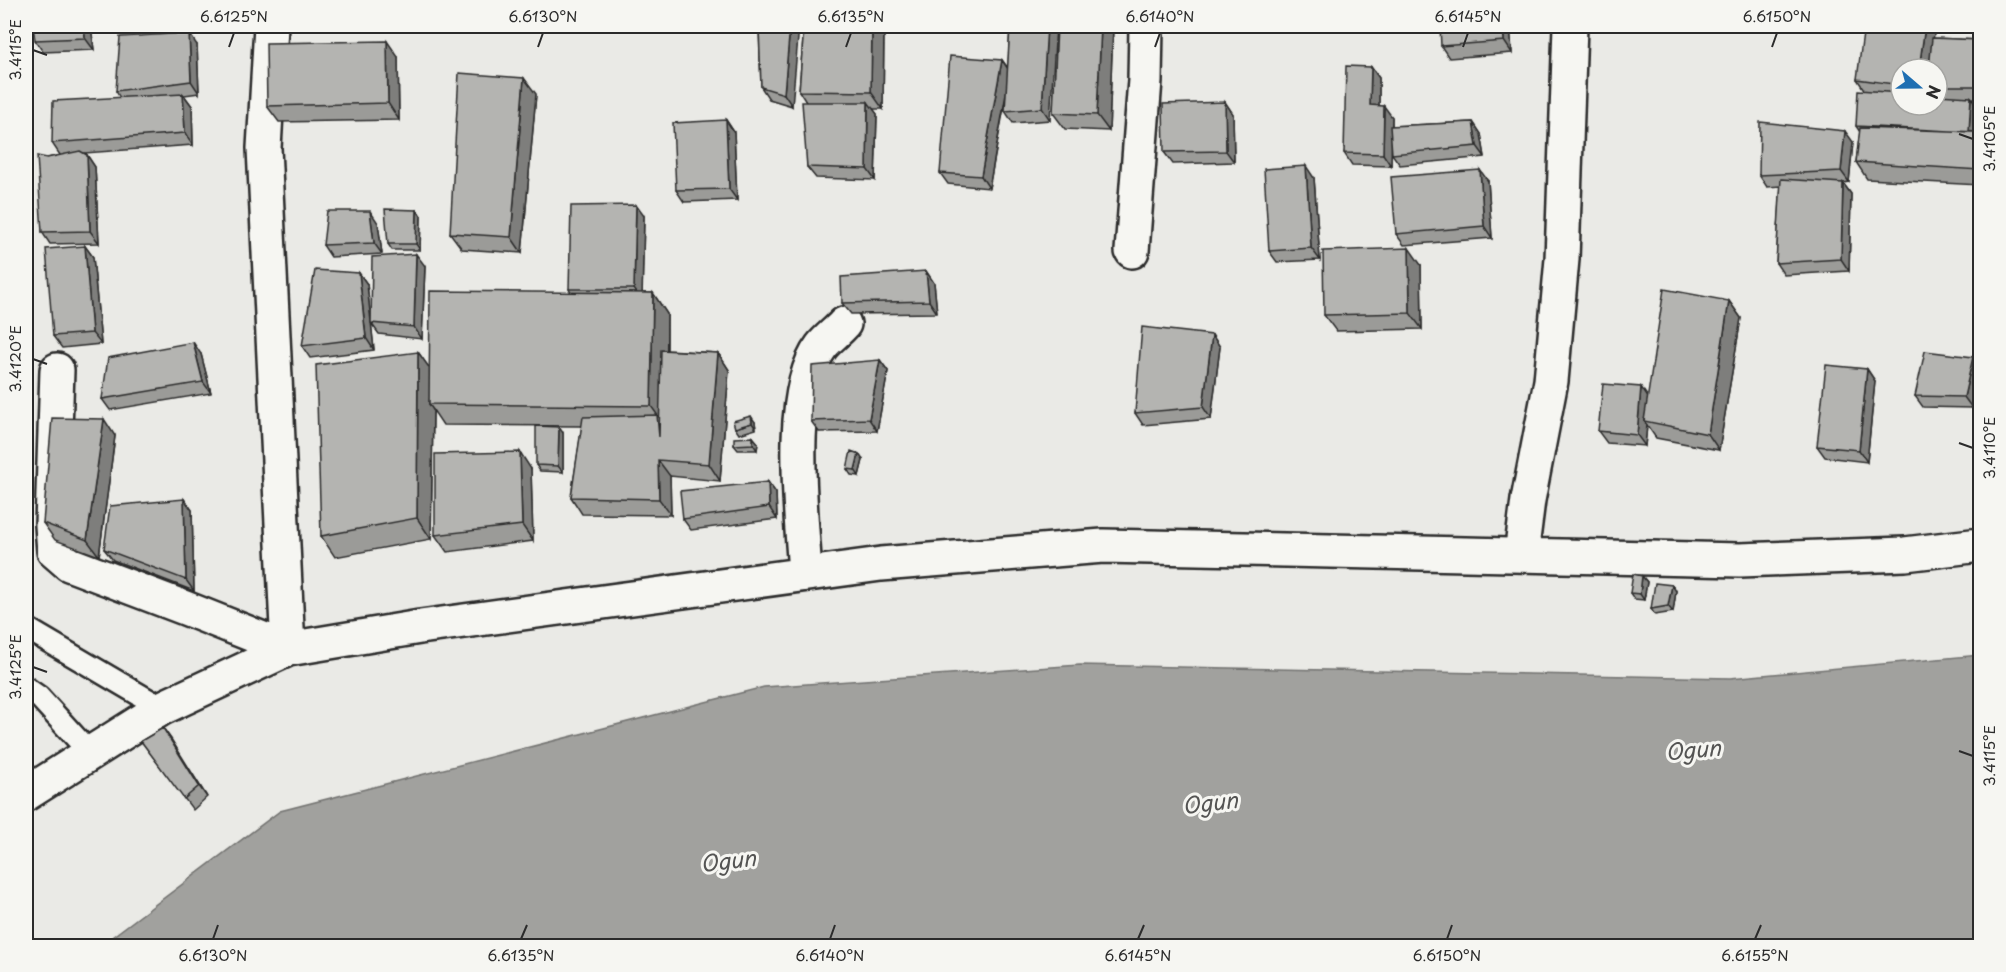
<svg xmlns="http://www.w3.org/2000/svg" width="2006" height="972" viewBox="0 0 2006 972" font-family="'Playpen Sans',sans-serif">
	<style>
		.water { fill: #a1a19e; stroke: #727270; stroke-width: 1.5 }
		.lines { fill: none; stroke-linecap: round; stroke-linejoin: round }
		.service-casing { stroke: #2b2b2b; stroke-width: 26 }
		.minor-casing { stroke: #2b2b2b; stroke-width: 38 }
		.service { stroke: #f6f6f2; stroke-width: 21 }
		.minor { stroke: #f6f6f2; stroke-width: 33 }
		.wall { fill: #9b9b98; stroke: #2b2b2b; stroke-width: 1.5; fill-rule: evenodd }
		.shaded-wall { fill: #7e7e7c; stroke: #2b2b2b; stroke-width: 1.5 }
		.building { fill: #b4b4b1; stroke: #2b2b2b; stroke-width: 1.5 }
		.ticks { fill: none; stroke: #2b2b2b; stroke-width: 2 }
		.labels { text-anchor: middle; stroke-width: 6; stroke-linejoin: round; paint-order: stroke }
		.water-label { font-size: 22px; font-style: italic; fill: #545453; stroke: #f6f6f2 }
		.neatline { fill: none; stroke: #2b2b2b; stroke-width: 2 }
		.ticks-label { font-size: 15px; text-anchor: middle; fill: #2b2b2b }
	</style>
	<rect width="100%" height="100%" fill="#eaeae6"/>
	<filter id="ink" filterUnits="userSpaceOnUse"><feTurbulence type="fractalNoise" baseFrequency=".0167" numOctaves="2"/><feDisplacementMap in="SourceGraphic" scale="12" xChannelSelector="R" yChannelSelector="G"/><feConvolveMatrix kernelMatrix="1 2 1 2 8 2 1 2 1" color-interpolation-filters="sRGB"/></filter>
	<g filter="url(#ink)">
		<!-- water -->
		<path class="water" d="M1980,655V946H100L280,811L764,687L1080,665L1730,678Z"/>
		<g class="lines">
			<defs>
				<path id="service" d="M26,628L162,708
					M26,688L39,697L90,753"/>
				<path id="minor" d="M1132,251L1145,80L1146,26
					M57,370L52,525L54,551L69,564L185,608L288,649L264,148L271,26
					M1521,555L1528,500L1551,381L1562,259L1570,26
					M805,574C802,517 786,393 821,347C827,339 837,332 844,324
					M26,794L162,708L288,649L420,627L881,564L1103,546L1740,560L1905,554L1980,545"/>
			</defs>
			<!-- service casing -->
			<use href="#service" class="service-casing"/>
			<!-- minor casing -->
			<use href="#minor" class="minor-casing"/>
			<!-- service -->
			<use href="#service" class="service"/>
			<!-- minor -->
			<use href="#minor" class="minor"/>
		</g>
		<!-- wall -->
		<path class="wall" d="M33,26H91L94,50L43,52L35,40Z
			M759,26L792,106L769,99L761,87Z
			M804,26H882L884,28L883,109H873L877,114L875,180L816,178L807,167L806,102L799,91Z
			M1010,26L1050,120L1013,123L1005,111L1006,97L989,188L948,184L940,173L1002,60L1008,68Z
			M1057,26H1113L1109,131L1065,129L1053,113Z
			M1510,26L1512,53L1449,58L1441,46Z
			M1935,27L1933,38L1980,40V98H1972L1979,108L1978,132H1980V185L1867,179L1856,162L1860,132L1856,126L1865,91L1857,79ZM1930,57L1937,69V105H1901V69H1929Z
			M197,45L199,93L184,95L192,106L193,145L84,153L87,155L95,167L99,243L50,244L42,232L47,158L60,155L52,143L120,98L116,91Z
			M398,57L399,120L279,122L267,106Z
			M1371,67L1379,78V105L1392,117V126L1473,122L1481,134L1485,157L1400,165L1392,154L1391,142V166L1352,165L1344,153Z
			M536,94L522,253L462,249L450,233Z
			M1225,102L1233,114L1234,162L1173,164L1164,152Z
			M726,120L734,132L737,200L684,202L676,190Z
			M1853,142L1849,182L1843,183L1851,194L1849,271L1784,275L1776,263L1781,186L1767,187L1759,175Z
			M1314,178L1320,260L1277,262L1269,251Z
			M1488,181L1492,238L1404,245L1396,234Z
			M417,210L421,216L420,250H392L388,244Z
			M644,216L642,293H653L667,314V350L718,353L729,370L720,481L670,476L671,515L582,514L571,497L582,426L443,425L433,410L431,539L335,557L321,536L418,352L429,368L571,293L569,289Z
			M378,223L382,254L331,257L323,245Z
			M85,246L93,257L101,344L62,348L53,336Z
			M1421,265L1422,329L1336,331L1324,315Z
			M425,266L422,339L379,334L371,323Z
			M926,271L934,283L937,313L851,314L842,303Z
			M359,273L367,284L374,350L310,358L302,346Z
			M1729,301L1741,318L1719,450L1656,438L1647,425L1645,446L1607,443L1598,431L1648,397Z
			M1212,335L1220,347L1211,419L1143,425L1135,413Z
			M201,354L211,393L110,410L102,399Z
			M1973,357L1972,408L1923,407L1915,396Z
			M880,360L888,371L877,431L819,432L811,421Z
			M1867,369L1875,381L1867,462L1825,457L1817,446Z
			M755,422L756,429L739,434L735,428Z
			M563,433V472L540,471L536,465Z
			M115,436L99,556L55,540L43,523Z
			M753,437L758,443L757,450H738L734,445Z
			M863,460L859,476L851,475L847,469Z
			M531,469L533,541L447,552L435,535Z
			M768,482L776,493L777,519L691,530L683,519Z
			M184,499L192,510L194,591L113,560L104,549Z
			M1642,576L1647,582L1644,600L1634,599L1630,593Z
			M1676,591L1673,612L1655,615L1651,609Z
			M163,728L207,797L193,810L141,741Z"/>
		<!-- shaded-wall -->
		<path class="shaded-wall" d="M84,26H91L94,50L85,38Z
			M790,26H799L792,106L784,94Z
			M872,26H882L884,28L883,109L871,92Z
			M1047,26H1056L1050,120L1042,108Z
			M1101,26H1113L1109,131L1097,115Z
			M1503,26H1510L1512,53L1504,41Z
			M1925,26H1934L1935,27L1929,69H1919Z
			M189,33L197,45L199,93L191,81Z
			M387,41L398,57L399,120L388,103Z
			M1002,60L1010,72L989,188L981,176Z
			M1371,67L1379,78V117L1370,105Z
			M524,78L536,94L522,253L511,237Z
			M183,94L192,106L193,145L185,133Z
			M1971,97L1979,108L1978,144L1969,132Z
			M868,102L877,114L875,180L867,169Z
			M1225,102L1233,114L1234,162L1226,151Z
			M1384,106L1392,117L1391,166L1383,154Z
			M726,120L734,132L737,200L729,189Z
			M1473,122L1481,134L1485,157L1477,146Z
			M1845,131L1853,142L1849,182L1841,171Z
			M87,155L95,167L99,243L90,231Z
			M1306,166L1314,178L1320,260L1311,248Z
			M1480,170L1488,181L1492,238L1484,226Z
			M1843,183L1851,194L1849,271L1841,259Z
			M636,205L644,216L642,300L634,289Z
			M417,210L421,216L420,250L416,244Z
			M370,211L378,223L382,254L374,243Z
			M85,246L93,257L101,344L92,333Z
			M1409,248L1421,265L1422,329L1410,313Z
			M416,254L425,266L422,339L414,327Z
			M926,271L934,283L937,313L929,301Z
			M359,273L367,284L374,350L366,338Z
			M653,293L667,314L666,427L651,406Z
			M1729,301L1741,318L1719,450L1708,434Z
			M1212,335L1220,347L1211,419L1203,407Z
			M193,342L201,354L211,393L203,382Z
			M418,352L433,373L429,404L433,410L431,539L417,518Z
			M718,353L729,370L720,481L709,464Z
			M1973,357L1980,368V370L1972,408L1964,397Z
			M880,360L888,371L877,431L869,419Z
			M1867,369L1875,381L1867,462L1859,450Z
			M1641,387L1649,399L1644,421L1647,425L1645,446L1637,435Z
			M751,416L755,422L756,429L752,423Z
			M104,419L115,436L99,556L87,540Z
			M559,427L563,433V472L558,466Z
			M753,437L758,443L757,450L753,444Z
			M520,452L531,469L533,541L522,525Z
			M859,454L863,460L859,476L855,470Z
			M658,460L670,476L671,515L659,499Z
			M768,482L776,493L777,519L769,507Z
			M184,499L192,510L194,591L186,580Z
			M1642,576L1647,582L1644,600L1640,594Z
			M1672,585L1676,591L1673,612L1668,606Z
			M163,728L171,739L207,797L199,786Z"/>
		<!-- building -->
		<path class="building" d="M33,26H84L85,38L35,40Z
			M759,26H790L784,94L761,87Z
			M804,26H872L871,92L799,91Z
			M1010,26H1047L1042,108L1005,111Z
			M1057,26H1101L1097,115L1053,113Z
			M1440,26H1503L1504,41L1441,46Z
			M1864,26H1925L1919,69H1901V85L1857,79Z
			M189,33L191,81L116,91L120,37Z
			M1932,38L1980,40V86H1937V69H1929Z
			M387,41L388,103L267,106L266,43Z
			M950,56L1002,60L981,176L940,173Z
			M1346,66L1371,67L1370,105L1384,106L1383,154L1344,153Z
			M459,73L524,78L511,237L450,233Z
			M1858,90L1901,93V105H1937V95L1971,97L1969,132L1856,126Z
			M183,94L185,133L52,143L53,101Z
			M802,102H868L867,169L807,167Z
			M1225,102L1226,151L1164,152L1163,104Z
			M726,120L729,189L676,190L673,123Z
			M1473,122L1477,146L1392,154L1390,126Z
			M1760,122L1845,131L1841,171L1759,175Z
			M1860,128L1980,132V170L1856,162Z
			M80,151L87,155L90,231L42,232L37,156L47,158Z
			M1306,166L1311,248L1269,251L1264,169Z
			M1480,170L1484,226L1396,234L1391,177Z
			M1781,179L1843,183L1841,259L1776,263Z
			M636,205L634,289H569L571,206Z
			M385,209L417,210L416,244H388Z
			M327,211H370L374,243L323,245Z
			M85,246L92,333L53,336L46,249Z
			M1409,248L1410,313L1324,315L1323,251Z
			M416,254L414,327L371,323L372,257Z
			M315,270L359,273L366,338L302,346Z
			M926,271L929,301L842,303L841,277Z
			M1664,289L1729,301L1708,434L1644,421Z
			M430,291L653,293L651,406L429,404Z
			M1142,327L1212,335L1203,407L1135,413Z
			M193,342L203,382L102,399L108,358Z
			M661,350L718,353L709,464L658,460L659,499L571,497L583,417L657,415L659,437Z
			M1925,351L1973,357L1964,397L1915,396Z
			M418,352L417,518L321,536L316,365Z
			M880,360L869,419L811,421L812,366Z
			M1826,365L1867,369L1859,450L1817,446Z
			M1603,384L1641,387L1637,435L1598,431Z
			M751,416L752,423L735,428L733,421Z
			M52,418L104,419L87,540L43,523Z
			M536,426L559,427L558,466L536,465Z
			M753,437V444L734,445V438Z
			M851,451L859,454L855,470L847,469Z
			M520,452L522,525L435,535V454Z
			M768,482L769,507L683,519L680,491Z
			M184,499L186,580L104,549L110,506Z
			M1633,574L1642,576L1640,594L1630,593Z
			M1655,583L1672,585L1668,606L1651,609Z
			M163,728L199,786L184,799L141,741Z"/>
	</g>
	<!-- ticks -->
	<path class="ticks" d="M229,47L234,33M538,47L543,33M846,47L851,33M1155,47L1160,33M1463,47L1468,33M1772,47L1777,33M33,50L47,55M1959,134L1973,139M33,359L47,364M1959,443L1973,448M33,667L47,672M1959,751L1973,756M213,939L218,925M521,939L527,925M830,939L835,925M1138,939L1144,925M1447,939L1452,925M1755,939L1761,925"/>
	<g class="labels">
		<!-- water labels -->
		<g class="water-label">
			<text transform="translate(1693 750) rotate(-5)" y="8">Ogun</text>
			<text transform="translate(1210 803) rotate(-7)" y="8">Ogun</text>
			<text transform="translate(728 861) rotate(-7)" y="8">Ogun</text>
		</g>
	</g>
	<!-- margin -->
	<rect width="2006" height="972" fill="none" stroke="#f6f6f2" stroke-width="66"/>
	<!-- north arrow -->
	<g transform="translate(1919 87) rotate(110)"><circle r="28" fill="#f6f6f2" stroke="#a5a5a2" stroke-width="1.5"/>
	<path d="M0-4.5L10 22L0 15L-10 22Z" fill="#1f6fb2"/>
	<text y="-9" font-size="16" font-weight="bold" text-anchor="middle" fill="#2b2b2b">N</text>
	</g>
	<rect x="33" y="33" width="1940" height="906" class="neatline"/>
	<g class="ticks-label">
		<text x="234" y="22">6.6125°N</text>
		<text x="543" y="22">6.6130°N</text>
		<text x="851" y="22">6.6135°N</text>
		<text x="1160" y="22">6.6140°N</text>
		<text x="1468" y="22">6.6145°N</text>
		<text x="1777" y="22">6.6150°N</text>
		<text transform="translate(16 50) rotate(-90)" y="5">3.4115°E</text>
		<text transform="translate(1990 139) rotate(-90)" y="5">3.4105°E</text>
		<text transform="translate(16 359) rotate(-90)" y="5">3.4120°E</text>
		<text transform="translate(1990 448) rotate(-90)" y="5">3.4110°E</text>
		<text transform="translate(16 667) rotate(-90)" y="5">3.4125°E</text>
		<text transform="translate(1990 756) rotate(-90)" y="5">3.4115°E</text>
		<text x="213" y="961">6.6130°N</text>
		<text x="521" y="961">6.6135°N</text>
		<text x="830" y="961">6.6140°N</text>
		<text x="1138" y="961">6.6145°N</text>
		<text x="1447" y="961">6.6150°N</text>
		<text x="1755" y="961">6.6155°N</text>
	</g>
</svg>
